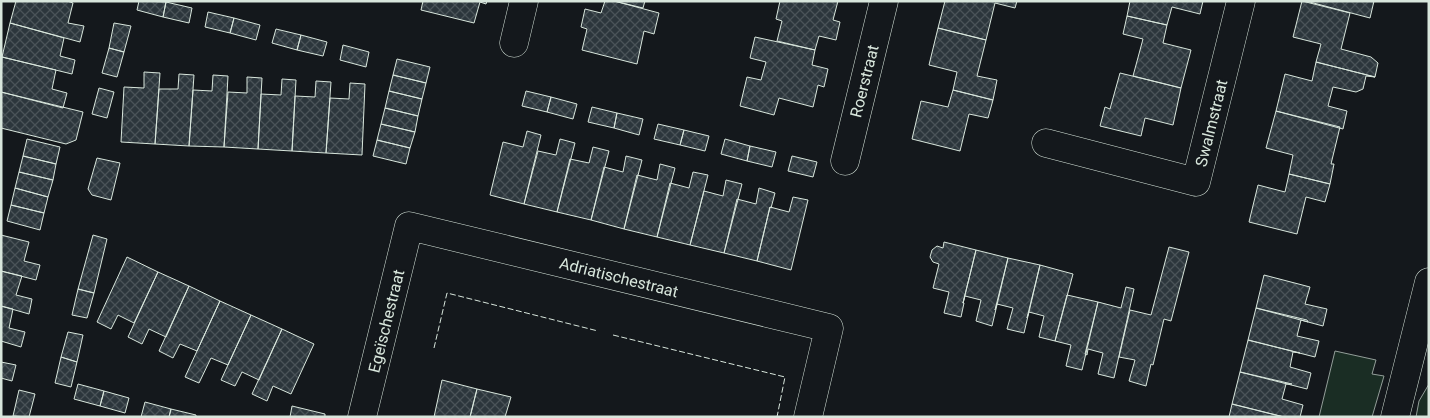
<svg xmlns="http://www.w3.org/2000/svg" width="1430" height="418" viewBox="0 0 1430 418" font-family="Roboto,sans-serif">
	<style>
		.green { fill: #1a2d24; stroke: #939e99 }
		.building { fill: url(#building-cross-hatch); stroke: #d8e6dc }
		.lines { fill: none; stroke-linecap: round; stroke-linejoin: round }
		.street-casing { stroke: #d8e6dc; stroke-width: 29 }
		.secondary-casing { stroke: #d8e6dc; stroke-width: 29 }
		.street { stroke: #14181c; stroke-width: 28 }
		.secondary { stroke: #14181c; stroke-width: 28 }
		.fence { stroke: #d8e6dc; stroke-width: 1; stroke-dasharray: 6 2.5; stroke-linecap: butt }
		.labels { text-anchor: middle; stroke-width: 4; stroke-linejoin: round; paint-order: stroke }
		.street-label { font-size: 16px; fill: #d8e6dc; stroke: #14181c }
	</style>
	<defs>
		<pattern id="building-cross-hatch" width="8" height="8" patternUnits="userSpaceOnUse" patternTransform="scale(1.25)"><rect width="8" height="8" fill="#2c363c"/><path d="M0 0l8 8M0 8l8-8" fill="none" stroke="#4a5358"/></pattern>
	</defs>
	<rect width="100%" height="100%" fill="#14181c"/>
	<!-- green -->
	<path class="green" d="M1335,351L1376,360L1372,374L1384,376L1372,417H1319Z
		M1429,384V417H1416L1419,401Z"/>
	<!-- building -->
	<path class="building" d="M16,1H67L73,3L68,23L84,26L80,42L10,23Z
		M139,1L166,2L163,17L137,10Z
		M423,1H487L486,4L480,2L474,23L421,10Z
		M605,1H614L659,13L654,34L644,31L637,64L582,50L587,29L581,27L585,9L601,13Z
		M614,1H645L643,8Z
		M780,1H838L833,20L840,22L836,40L819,36L815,50L777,41L782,21L776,19Z
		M945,1H1017L1015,8L995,3L986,40L938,28Z
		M1130,1H1203L1200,14L1172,7L1167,25L1127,16Z
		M1302,1L1350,13L1341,49L1371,57L1378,63L1375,77L1316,62L1321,44L1293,37Z
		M1306,1H1374L1370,18Z
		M166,2L192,8L189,23L163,17Z
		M208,12L234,18L230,33L205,27Z
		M1127,16L1167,25L1163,43L1191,50L1181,88L1133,76L1143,39L1123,34Z
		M234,18L260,25L256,40L230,33Z
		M10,23L64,38L60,56L75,60L72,74L2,57Z
		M114,23L131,26L124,52L109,48Z
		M938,28L986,40L977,76L997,80L993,100L953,90L957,72L929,65Z
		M276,29L301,35L297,50L272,43Z
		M301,35L327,42L323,56L297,50Z
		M755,37L815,50L812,65L828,69L824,87L818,85L813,107L779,98L774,115L740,106L747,77L761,80L766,62L750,58Z
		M343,45L369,52L366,67L340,60Z
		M109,48L124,52L117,77L102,73Z
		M2,57L56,70L52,89L67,93L63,108L1,92Z
		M397,59L430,67L426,83L393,75Z
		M1316,62L1375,77L1366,76L1363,89L1356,92L1333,87L1328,106L1347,111L1343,129L1276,111L1285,74L1312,81Z
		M144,72L160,73L155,144L121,142L124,87L144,88Z
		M1120,73L1181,88L1173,125L1145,118L1141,136L1100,126L1105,107L1110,109Z
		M179,74L194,75L189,146L155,144L159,89H178Z
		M213,75L228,76L224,147L189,146L193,90L212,91Z
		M393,75L426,83L422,99L389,91Z
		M247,77L262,78L258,149L224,147L228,92L247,93Z
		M282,79L296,80L292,151L258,149L261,94L281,95Z
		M316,81L331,82L326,153L292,151L295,96L315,97Z
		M350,83L365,84L362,155L326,153L330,98L349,99Z
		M99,88L114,92L107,118L92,114Z
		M953,90L993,100L988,118L969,114L960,151L912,139L921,101L948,107Z
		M389,91L422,99L418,116L385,108Z
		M526,91L551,97L547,112L522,106Z
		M1,92L83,112L76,140L66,144L1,128Z
		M551,97L577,104L573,119L547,112Z
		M592,107L617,113L614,128L588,122Z
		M385,108L418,116L415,132L381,124Z
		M1276,111L1340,127L1331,164H1334L1330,184L1289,174L1293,155L1266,148Z
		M617,113L643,119L639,135L614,128Z
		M381,124L415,132L410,148L377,140Z
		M658,124L684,130L680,145L654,139Z
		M684,130L709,136L705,151L680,145Z
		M527,131L541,135L524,204L490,195L503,142L523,147Z
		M27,139L60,147L56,164L23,156Z
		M560,139L575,143L557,212L524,204L538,151L556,155Z
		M725,139L750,146L747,161L721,154Z
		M377,140L410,148L406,164L373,156Z
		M750,146L776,152L772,167L747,161Z
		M593,147L609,151L591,220L557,212L570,159L589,163Z
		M23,156L56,164L53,180L19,172Z
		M626,156L642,160L624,229L591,220L604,167L623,172Z
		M792,156L817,162L813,177L788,171Z
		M97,158L120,163L111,200L92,195L88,189Z
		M660,164L675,168L657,237L624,229L637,175L657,180Z
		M19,172L53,180L48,197L15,188Z
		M693,172L708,175L690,245L657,237L670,183L689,188Z
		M1289,174L1330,184L1325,202L1306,197L1297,234L1249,222L1258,185L1285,192Z
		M726,180L742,184L724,253L690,245L704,191L723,196Z
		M15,188L48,197L44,213L11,205Z
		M759,188L775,193L771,208L770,207L757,261L724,253L737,199L756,204Z
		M793,197L808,200L791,270L757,261L770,207L789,212Z
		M11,205L44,213L40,230L7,221Z
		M1,235L29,242L24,261L40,265L36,280L1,271Z
		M93,235L107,239L94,293L78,289Z
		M944,242L976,250L963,303H964L961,317L944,313L949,292L933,288L939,264L933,262L930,257L932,250L937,246L943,248Z
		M1169,247L1189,252L1171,321L1164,319L1153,365L1151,364L1146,386L1129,381L1135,360L1119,357L1130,310L1151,315Z
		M976,250L1008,258L992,326L976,321L981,300L965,296L963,303Z
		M127,257L158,272L134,323L118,315L111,329L97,322Z
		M1008,258L1040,265L1024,333L1007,329L1013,308L997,304L995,310Z
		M1040,265L1073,274L1055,341L1039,337L1044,316L1029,312L1027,318Z
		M1,271L22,276L16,295L32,299L29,314L1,306Z
		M158,272L189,286L166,337L149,329L142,344L128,337Z
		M1264,275L1310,287L1305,304L1327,309L1323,326L1256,308Z
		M189,286L220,301L197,351L180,344L173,358L159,351Z
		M1126,287L1134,289L1114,378L1098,374L1103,353L1088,349L1087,355L1085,354L1098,302L1121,308Z
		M78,289L94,293L87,318L72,315Z
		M1067,295L1098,302L1082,370L1066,366L1071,345L1055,341Z
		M220,301L251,315L228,365L211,358L199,383L185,377Z
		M1,306L13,309L9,328L25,332L21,347L1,341Z
		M1256,308L1307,320L1308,322L1301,320L1297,336L1319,341L1315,357L1248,340Z
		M251,315L282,329L259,380L242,372L235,386L221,380Z
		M282,329L314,344L291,394L273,386L267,401L252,394Z
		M68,332L83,335L77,362L61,357Z
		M1248,340L1300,353L1293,352L1290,367L1311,373L1307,389L1240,372Z
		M61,357L77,362L71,387L55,383Z
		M1,362L16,365L12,381L1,378Z
		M1240,372L1292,384H1286L1282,399L1303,405L1300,417H1284L1232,404Z
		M442,380L477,389L470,417H434Z
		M78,384L104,391L100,406L74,399Z
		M477,389L511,397L505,417H470Z
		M19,390L35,394L29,417L13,416Z
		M104,391L129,398L125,413L100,406Z
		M145,402L171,409L169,417H141Z
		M1232,404L1284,417H1229Z
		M292,406L325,414V417H290Z
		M171,409L196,415V417H169Z"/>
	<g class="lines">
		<defs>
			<path id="street" d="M514,43L524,1
				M1046,143L1196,182L1241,1
				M845,161L884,1
				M362,417L409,226L829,328L808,417"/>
			<path id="secondary" d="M1395,417L1429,282"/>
		</defs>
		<!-- street casing -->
		<use href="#street" class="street-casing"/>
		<!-- secondary casing -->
		<use href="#secondary" class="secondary-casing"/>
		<!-- street -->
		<use href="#street" class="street"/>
		<!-- secondary -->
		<use href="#secondary" class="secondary"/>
		<!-- fence -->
		<path class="fence" d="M613,335L785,377L777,417
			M434,348L447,293L598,331"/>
	</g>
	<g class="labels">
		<!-- street labels -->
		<g class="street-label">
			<text transform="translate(864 81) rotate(-76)" y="6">Roerstraat</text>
			<text transform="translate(1211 123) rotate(-76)" y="6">Swalmstraat</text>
			<text transform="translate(619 277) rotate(14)" y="6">Adriatischestraat</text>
			<text transform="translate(386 321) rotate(-76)" y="6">Egeïschestraat</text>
		</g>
	</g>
	<!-- border -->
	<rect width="1430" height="418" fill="none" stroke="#d8e6dc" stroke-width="5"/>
</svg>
